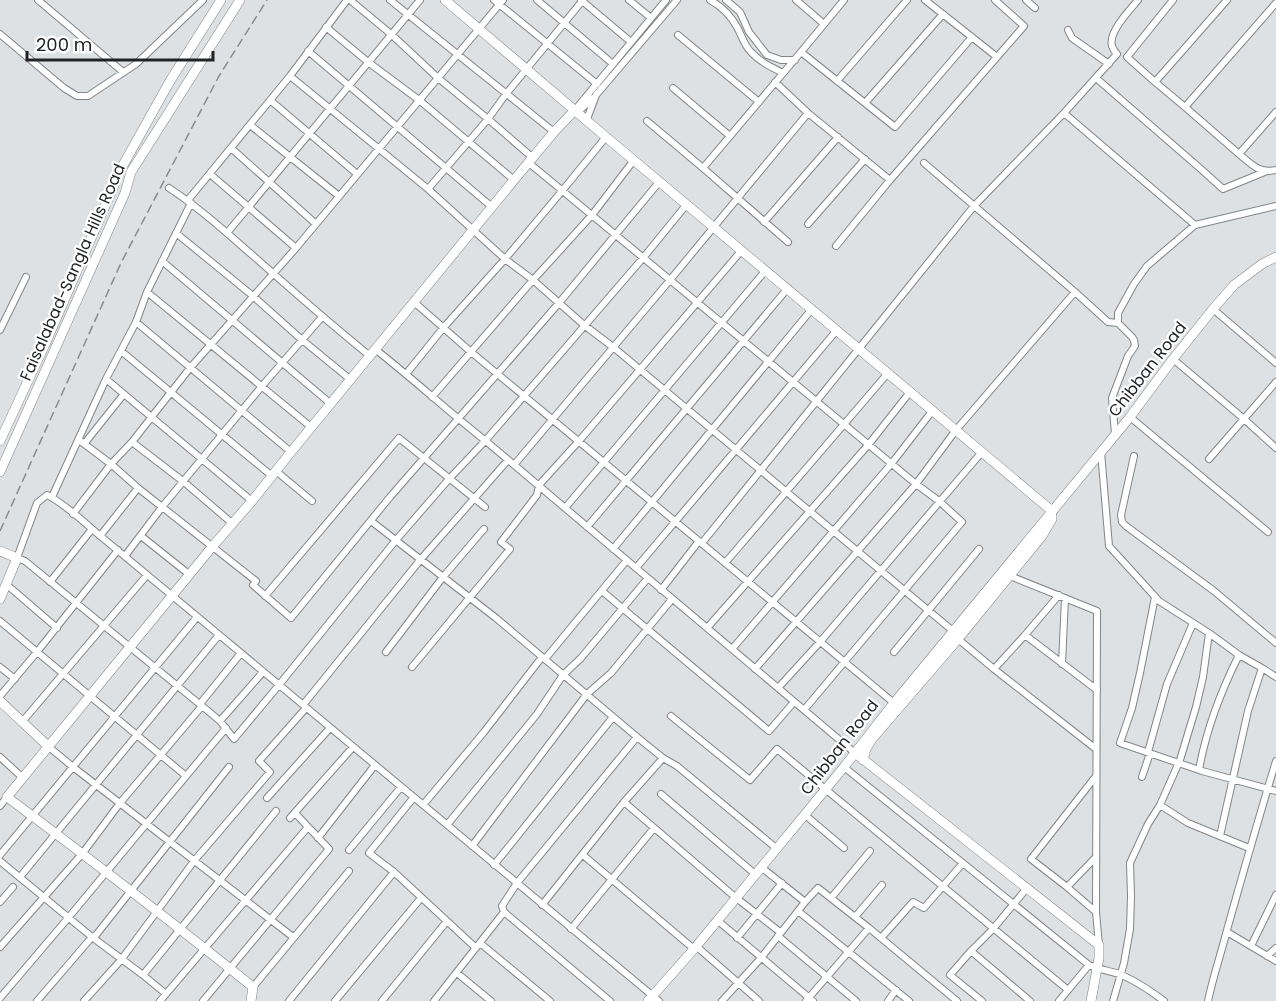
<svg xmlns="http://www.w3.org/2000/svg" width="1276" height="1001" viewBox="0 0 1276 1001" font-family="Poppins,sans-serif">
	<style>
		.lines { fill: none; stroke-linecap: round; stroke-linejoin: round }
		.street-casing { stroke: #828487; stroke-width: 8 }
		.secondary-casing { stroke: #828487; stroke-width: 10 }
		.street { stroke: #fff; stroke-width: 6 }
		.secondary { stroke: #fff; stroke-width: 9 }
		.rail { stroke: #898b8d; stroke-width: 1.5; stroke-dasharray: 9 4.5; stroke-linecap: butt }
		.labels { text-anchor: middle; stroke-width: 4.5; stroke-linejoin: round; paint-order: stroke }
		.street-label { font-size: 16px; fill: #222324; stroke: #fff }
	</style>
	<rect width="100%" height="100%" fill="#dee1e4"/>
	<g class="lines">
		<defs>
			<path id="street" d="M38,0L123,72
				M350,0L392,35L438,78L488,119L533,158
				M390,0L554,132
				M494,0L597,84
				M537,0L613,64
				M581,0L631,42
				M629,0L651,18
				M710,0C721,6 731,16 737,27C742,36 744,45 751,52C760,62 771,67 783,73
				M726,0L740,12L749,32L767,55L781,60H795
				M796,0L824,24
				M844,0L801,52L895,127L972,37
				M925,0L997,57
				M1026,0L1035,8
				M1276,3L1185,107L1239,154L1276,112
				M326,27L368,62L419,100L514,180
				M1068,30L1072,38L1109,64
				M0,34L64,88L77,96H88L136,64L203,0
				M678,35L759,102
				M308,51L492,207
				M290,76L428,189L505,259L533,280L584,325L613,347L953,631L958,639L994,669L1096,749
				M1096,78L1202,170L1223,189L1267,171
				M837,81L907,0
				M775,82L808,113
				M1155,82L1127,57L1173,0
				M673,88L730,136
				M270,100L357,174
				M865,103L943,14
				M1185,107L1155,82L1227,0
				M575,110L666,0
				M578,112L593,98
				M1064,113L1195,225L1276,206
				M587,119L596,95L677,0
				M647,121L703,168L801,52
				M250,125L339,196
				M231,148L316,224
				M1239,154C1251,164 1259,174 1276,170
				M529,163L916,484L939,501L962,522L804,710
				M924,163L1075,292L1108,322L1118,323L1132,337L1134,340L1135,346L1128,356L1112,398L1115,434
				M703,168L788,242
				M210,174L296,248
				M169,188C201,209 229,235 258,260C295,293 332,325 370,356
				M428,189L488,119L506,94L583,0
				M188,200L290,76L347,0
				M764,222L838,137
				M808,224L865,159
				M176,233L253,296L301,339L351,380
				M227,233L420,0
				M836,246L890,180
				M162,261L331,404
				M147,292L311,427
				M414,302L471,352L894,703
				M1213,309L1276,363
				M136,322L291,452
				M1118,323V313L1134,284L1147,266L1195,225
				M0,330L26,277
				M375,349C413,379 449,412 487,442C610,545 732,650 855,753
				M121,351L272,476
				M1173,359L1244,419L1276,448
				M406,374L444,327L505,259L562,191L606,137
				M106,379L252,501
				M432,397L533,280L592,215L634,160
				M1130,417L1268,532
				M79,440L111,464L138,488L256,581L253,585L291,618L390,497L559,303L660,181
				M132,442L184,482L233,524
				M84,444L124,394
				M1101,452L1109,546L1159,601L1209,633L1239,655L1262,668
				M1134,456L1121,515L1122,522L1126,526L1214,591L1276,643
				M1209,459L1276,382
				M514,465L670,280L808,113L890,180L1024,26L995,0
				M276,471L312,501
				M52,497L106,379L136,322L147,292L191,203
				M565,508L766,270
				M73,514L111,464L132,442L190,368L296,248L503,0
				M371,521L496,618L637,737L663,758L677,766L776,848
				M587,527L788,288
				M100,536L138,488
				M141,536L190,575
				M702,543L974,206L1064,113L1117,54C1115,52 1113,49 1112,46C1108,32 1130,10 1138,0
				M613,549L812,309
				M125,556L162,507L262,386L322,317
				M725,563L888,373
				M636,568L837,330
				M1010,576L1097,611L1096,912L1099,945
				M50,582L92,529
				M6,584L57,628
				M661,590L699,541
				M602,591L769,731L794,702
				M1059,595L1025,635L1097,690
				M265,596L399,438L485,507
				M1155,597L1140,673L1132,708L1120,743L1202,771L1276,791
				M0,621L186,776
				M707,628L869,444L910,392
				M732,649L892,463L933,410
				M386,652L443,577L484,529
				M894,652L979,549
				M545,659L627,560
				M1062,664L1065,598
				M0,667L15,679
				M412,667L510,549L501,542L537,495L539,485L579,441L742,250
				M755,669L916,484L956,430L1075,292
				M994,669L1025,635
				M778,688L820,642L982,452
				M0,696L37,652L118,550
				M200,704L241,653
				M303,705L421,559L508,460
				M671,716L750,780L777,749L1068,990
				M220,721L263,672
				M22,722L147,575
				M49,747L73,767L293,937
				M1148,752L1167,684L1193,623
				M0,757L23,778
				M844,767L1089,965C1100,970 1112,971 1122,975C1137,982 1151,991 1164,1001
				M1199,770C1206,730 1221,691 1239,655
				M1142,777L1150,753
				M661,794L755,874
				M414,797L369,853L394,872L476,948
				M267,798L330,728
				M624,802L735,897L780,932
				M423,805L484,732L542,657
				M1160,805L1188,823L1249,848
				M0,806L7,797
				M804,814L844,848
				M290,818L353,747
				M447,825L537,714L563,675L581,658L648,578
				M1220,836L1248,711L1262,668L1276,677
				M318,838L375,765
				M472,846L587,694L611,673L672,599
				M349,850L401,787
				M0,855L197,617
				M583,855L694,949
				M0,861L92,937L143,975L166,994
				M494,865L613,717
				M761,867L805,902
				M20,877L219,635
				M1067,887L1096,857
				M831,898L870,851
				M0,902L13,887
				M542,905L624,802L663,758
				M798,911L909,1001
				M504,912L610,1001
				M1096,912L1067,887L1031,859L1096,776
				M855,917L882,885
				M717,920L813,1001
				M571,929L654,828
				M1227,932L1276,961
				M778,936L856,1001
				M737,938L782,883
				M881,938L913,902L924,908L963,863
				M480,943L550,1001
				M696,946L759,1001
				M1251,946L1276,895
				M0,947L82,854L120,803L202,706
				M971,951L993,929L1027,888
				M1267,956L1276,948
				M457,973L491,1001
				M143,975L276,811
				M253,987L349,871
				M0,998L69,917L226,728
				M37,1001L92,937L96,935L229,767
				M84,1001L121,960L194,861L270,772L259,761L306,708
				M160,1001L308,827
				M203,1001L329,849L295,813
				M289,1001L394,872
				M335,1001L421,898
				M382,1001L447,921
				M434,1001L504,912L502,906L517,883L637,737
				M659,1001C514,881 368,759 223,638C183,605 144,572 104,539C88,526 66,504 47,495L37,503L17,558L25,561L202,706L220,721L234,739L279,685L396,540L449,479L485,441L643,258L687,204
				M722,1001L761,958L805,902L818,888L869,928L957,1001
				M806,1001L869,928
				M888,1001L896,990
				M982,1001L950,975L971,951L1030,1001
				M1059,1001L1089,965
				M1113,1001L1124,963L1130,929L1131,896L1130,863L1148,824L1160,805L1180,760L1196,707L1203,677L1209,633
				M1208,1001C1213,977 1221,954 1227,930C1243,873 1259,817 1276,761"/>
			<path id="secondary" d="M445,0L606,137L1052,511
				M0,441L46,342L122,167L170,81L221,0
				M0,472L125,193L131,172L240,0
				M0,551L17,558L0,599
				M0,701L49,747
				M855,753L1099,945V958L1091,1001
				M863,760L866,749L872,739L958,639L1042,536L1052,519V516
				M251,1001L253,987C172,922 90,859 7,797L212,547L252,501L291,452L514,180L554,132L575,110
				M648,1001L694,949L844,767L894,703L1130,417L1173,359L1213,309L1234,285L1262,264L1276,257"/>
		</defs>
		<!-- street casing -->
		<use href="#street" class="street-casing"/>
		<!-- secondary casing -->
		<use href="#secondary" class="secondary-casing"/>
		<!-- street -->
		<use href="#street" class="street"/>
		<!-- secondary -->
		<use href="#secondary" class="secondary"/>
		<!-- rail -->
		<path class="rail" d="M0,531L121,263L219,76L267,0"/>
	</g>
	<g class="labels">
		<!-- street labels -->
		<g class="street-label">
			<text transform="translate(72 272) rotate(-66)" y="6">Faisalabad-Sangla Hills Road</text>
			<text transform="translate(1147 369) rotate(-52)" y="6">Chibban Road</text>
			<text transform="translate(839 747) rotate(-52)" y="6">Chibban Road</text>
		</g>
	</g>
	<!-- scale -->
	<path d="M27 51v9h186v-9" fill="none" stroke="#222324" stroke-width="3"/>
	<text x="36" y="51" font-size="18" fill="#222324" stroke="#ffffff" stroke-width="4.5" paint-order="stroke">200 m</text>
</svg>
